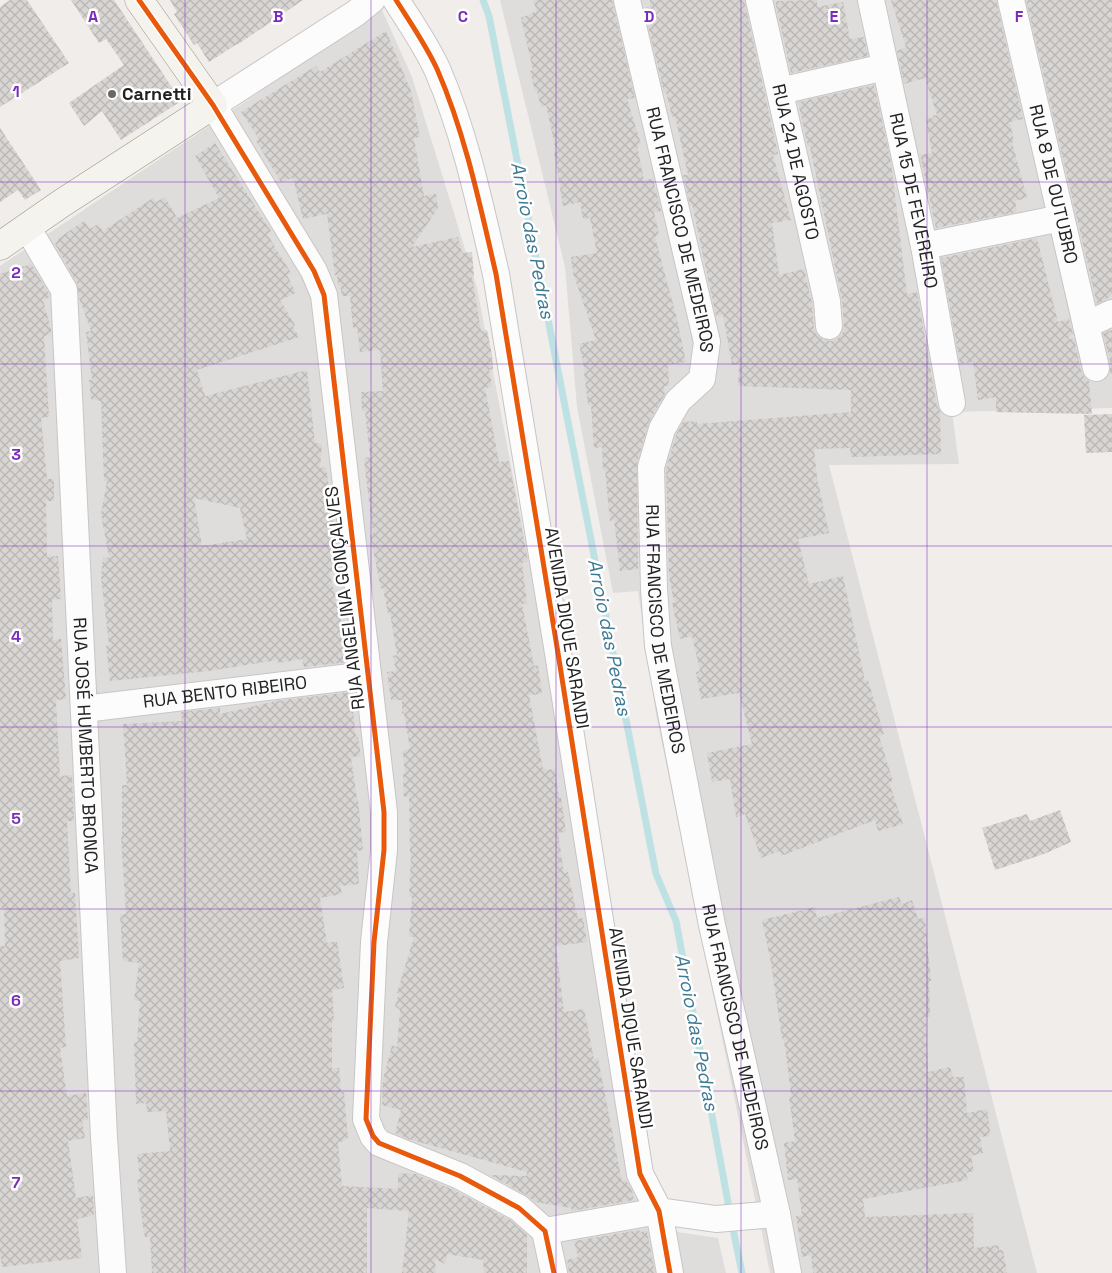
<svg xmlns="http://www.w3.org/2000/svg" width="1112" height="1273" viewBox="0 0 1112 1273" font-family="'Space Grotesk',sans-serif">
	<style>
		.residential { fill: #dfdddc }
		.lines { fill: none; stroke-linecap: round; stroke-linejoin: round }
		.stream { stroke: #bee2e3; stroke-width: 7 }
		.building { fill: url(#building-cross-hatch); fill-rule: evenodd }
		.street-casing { stroke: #c7c6c5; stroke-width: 28 }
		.secondary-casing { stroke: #9c9981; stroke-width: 29 }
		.street { stroke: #fdfcfc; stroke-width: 26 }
		.secondary { stroke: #f4f3ed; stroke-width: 28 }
		.cycleway-casing { stroke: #fff; stroke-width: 8 }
		.cycleway { stroke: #e8590c; stroke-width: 5 }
		.grid { fill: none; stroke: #7b2cbf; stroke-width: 1; stroke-opacity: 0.55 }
		.poi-dot { fill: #6a6968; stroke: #fff; stroke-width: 2 }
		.labels { text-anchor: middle; stroke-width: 5; stroke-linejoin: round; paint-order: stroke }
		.poi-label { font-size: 18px; font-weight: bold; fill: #222; stroke: #fff; text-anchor: start }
		.street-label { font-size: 18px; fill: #222; stroke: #fff }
		.water-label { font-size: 19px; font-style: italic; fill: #3f7a95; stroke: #fff }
		.grid-label { font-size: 16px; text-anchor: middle; font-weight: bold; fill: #7b2cbf; stroke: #fff; stroke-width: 5; stroke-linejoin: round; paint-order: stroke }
	</style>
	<defs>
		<pattern id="building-cross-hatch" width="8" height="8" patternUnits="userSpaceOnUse" patternTransform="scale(1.25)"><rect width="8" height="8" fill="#d8d5d3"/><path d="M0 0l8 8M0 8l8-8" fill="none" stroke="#b9b7b5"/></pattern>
	</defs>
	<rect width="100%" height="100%" fill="#f0edeb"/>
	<!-- residential -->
	<path class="residential" d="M500,0H1112V408L952,412L959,464L829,465L1037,1273H770L656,714L638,591L613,593L577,407L565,267Z
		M382,10L412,77L477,288L657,1229L718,1238L726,1273H0V266Z"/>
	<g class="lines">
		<!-- stream -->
		<path class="stream" d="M483,0L489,16L656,874L676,921L730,1213
			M732,1224L742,1273"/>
	</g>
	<!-- building -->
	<path class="building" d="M10,0H27L69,63L0,107V7Z
		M71,0H114L181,101L121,140L102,111L84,126L69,103L124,65L106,39L99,43Z
		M170,0H303L237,45V44L209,62L197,43L194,45L174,14L177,12Z
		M533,0H612L635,98L627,99L641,144L637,145L644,180L653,179L661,211L654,212L659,234L655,237L677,319L686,362L668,365L669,386H664L665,394L649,422L637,463L638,569L620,571L614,520L610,521L605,470H603L602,447L594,448L591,405H588L584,372H585L579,344L596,340L573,273L571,257L597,253L590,218L583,219L580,202L563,206L554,152L556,151L546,105L541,107L537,91H535L530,71L533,70L521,18L537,11Z
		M650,0H744L778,154L773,155L791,220L772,223L779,275L804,269L812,303L814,328L817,335L823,340L831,341L837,339L843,332L844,325L842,300L810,147H808L798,102L874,85L891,162L907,294L917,292L937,406L940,411L941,454L851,457L850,448L814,449L817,477L829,533L798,539L809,584L843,576L865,681L868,680L884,734L879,736L893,781L889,782L903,824L878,831L875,820L781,856L780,851L761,858L745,814L736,817L730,779L712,782L707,753L752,744L739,693L701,699L696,672L700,671L692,636L680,639L672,603H674L669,576L666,469L676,435L683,422L697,421V424L851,412V390L738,386L739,364L732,365L723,315L716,316L692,204L690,205L683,175H688L675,116L672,117L666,92L664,93L644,8L650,7Z
		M817,0V7L843,2L850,39L864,37L868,56L791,73L775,1Z
		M891,0H996L1023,119L1010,122L1014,141L1012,142L1027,198L1015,201L1017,212L936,228L920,155L932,153L926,119L933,118V116L937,115L925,78L904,84L897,51L906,47Z
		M1026,0H1112V294L1107,299L1097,304Z
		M386,31L411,91L420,137L414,138L424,196L436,194L438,208L412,247L458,237L462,253L472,252L474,276H472L481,331L487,330L492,355L493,369L489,370L492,387L485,388L499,462L509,461L528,561L522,563L527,603L522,604L534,666L538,665L542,694L529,695L543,769L546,768V770L555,769L559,798L561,797L566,832L558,833L564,873L568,872L578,919L583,918L587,942L556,946L564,1012L584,1009L594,1059L598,1058L622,1182L626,1180L632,1191L634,1200L572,1211L571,1208L535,1202L526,1195L490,1175L526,1176L527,1172L408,1139L395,1133L401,1110L382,1105L383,1080L392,1045L397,1047L400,1010L395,1006L399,994L397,993L414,937L409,936L412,897H409L411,853H410L409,796L404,797L403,774H405L403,753V750L410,749L404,713L402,714V700H391L387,672L396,671L393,656L397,655L390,613L388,614L383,588L381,589L370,535L373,534L365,469L364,458L370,457L365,411H362L361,392L383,391L380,350L360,352L357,327L353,328L350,296H342L340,285H338L337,275H335L327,214L303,219L293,178L281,182L256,141L259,139L241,112L316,66L320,72Z
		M0,128L41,190L25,200L18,190L0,202Z
		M215,143L271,231L267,234L291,273L287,275L296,293L280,300L295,325L293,327L299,337L197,370L205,396L307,370L315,443L322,444L320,468L326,467L338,553L340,570L329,572L338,605L348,662L304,667L302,659L278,663V660L209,671L110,681L106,646L109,645L101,577L103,557L109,558L101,514L107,481H104L101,401L91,399L89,380H92L86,332L91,331L79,298L77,283L55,244L59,238L84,221L90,229L98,224L103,231L153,198L156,202L165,197L177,218L219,198L195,156ZM194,498L240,508L247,539L202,546Z
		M1037,238L1058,322L1069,319L1073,334L1067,340L1074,338L1081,371L1085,378L1089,381L1092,414L996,412V397L978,400L973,362L960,364L941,258Z
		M31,264L49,294V298L43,300L51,329V334L44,336L49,417L41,418L47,479H54V501H46L47,557L58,556L61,599L52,600L53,640L61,639L66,699L57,700L56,701L60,776L72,775L74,821H67L71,893H75L79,958L60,961L66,1047L60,1048L67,1096L86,1093L88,1120L82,1121L85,1138L68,1141L76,1198L93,1195L94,1215L77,1219L82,1258L2,1267L0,1253V946H5L4,908H0V274Z
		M1112,330V374H1109L1111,365L1103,333Z
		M1112,414V452L1086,453L1084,415Z
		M351,692L356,737H358L361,756L351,757L357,799H358L363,850L357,851L359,884L340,886L342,894L320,898L327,943L337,941L344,988L332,990L334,1021H332V1069L339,1068L341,1092H344L348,1138L345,1139L346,1141L338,1142L342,1186L398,1189V1173L415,1174L454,1190L510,1220L527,1235V1273H484L483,1260L447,1254L445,1264L435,1259L436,1273H402L409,1211L367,1208V1273H152L150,1237H145L143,1227L137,1179H140L137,1154L170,1151L166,1111L147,1112L146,1103L136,1104L134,1042H137L140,1001L134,1000L139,963L123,961L120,915L126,914L121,838H122V785H127L123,724L182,721L181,712L220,708V714L276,701Z
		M1060,810L1071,842L1044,854L995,870L982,828L1027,814L1030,821Z
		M899,897L902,904L912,900L918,919L925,918L931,981H929L930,1017H926L928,1072L950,1067L953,1077H964L967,1113L987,1109L990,1131L989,1136L980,1137L983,1153L971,1156L974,1171L966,1173L968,1180L863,1199L865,1217L973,1213L974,1248L999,1245V1250H1003L1007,1273H813L811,1255L802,1257L796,1216H802L797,1179L788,1180L784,1143L795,1141L789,1096H791L787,1061L784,1041L782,1039L771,963L762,920L815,907L817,918Z
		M639,1230L640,1232L647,1231L655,1273H569L567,1260L578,1257L574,1241Z"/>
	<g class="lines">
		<defs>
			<g id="street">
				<path d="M372,0L356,13L213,105L314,271L324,295L384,812V850L374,942L366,1119L373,1136L379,1143L460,1176L519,1208L545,1231L554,1273"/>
				<path d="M396,0C410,22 426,45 437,69C465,133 480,205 496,274L558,653L640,1174L659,1211L670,1273"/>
				<path id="s1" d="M627,0L707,342L702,379L678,401L662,429L651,467L654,589L658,646L712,925L777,1214L788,1273"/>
				<path id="s2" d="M759,0L827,301L829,326"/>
				<path id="s3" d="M871,0L924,246L952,403"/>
				<path id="s4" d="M1011,0L1096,368"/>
				<path d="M780,91L885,67"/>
				<path id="s5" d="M27,227L64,290L104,1137L113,1273"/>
				<path d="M924,246L1061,218"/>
				<path d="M1086,325L1112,313"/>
				<path id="s6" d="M84,709L367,675"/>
				<path d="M545,1231L659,1211L716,1219L777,1214"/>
			</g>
			<path id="secondary" d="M0,246L62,203L213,105L139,0"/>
		</defs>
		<!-- street casing -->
		<use href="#street" class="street-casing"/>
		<!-- secondary casing -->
		<use href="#secondary" class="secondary-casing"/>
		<!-- street -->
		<use href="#street" class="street"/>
		<!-- secondary -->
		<use href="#secondary" class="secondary"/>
		<defs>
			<path id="cycleway" d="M139,0L213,105L314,271L324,295L384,812V850L374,942L366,1119L373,1136L379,1143L460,1176L519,1208L545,1231L554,1273
				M396,0C410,22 426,45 437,69C465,133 480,205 496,274L558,653L640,1174L659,1211L670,1273"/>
		</defs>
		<!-- cycleway casing -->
		<use href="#cycleway" class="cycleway-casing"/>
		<!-- cycleway -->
		<use href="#cycleway" class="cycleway"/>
	</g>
	<!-- grid -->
	<path class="grid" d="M185,0V1273M371,0V1273M556,0V1273M741,0V1273M927,0V1273M0,182H1112M0,364H1112M0,546H1112M0,727H1112M0,909H1112M0,1091H1112"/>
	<!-- markers -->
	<circle class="poi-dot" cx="112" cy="94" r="5"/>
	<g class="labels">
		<!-- poi labels -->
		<g class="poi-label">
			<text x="122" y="100">Carnetti</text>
		</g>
		<!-- street labels -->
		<g class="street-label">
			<text dy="6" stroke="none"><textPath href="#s2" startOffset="166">RUA 24 DE AGOSTO</textPath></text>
			<text dy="6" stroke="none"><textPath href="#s4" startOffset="189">RUA 8 DE OUTUBRO</textPath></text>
			<text dy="6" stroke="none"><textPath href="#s3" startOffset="205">RUA 15 DE FEVEREIRO</textPath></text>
			<text dy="6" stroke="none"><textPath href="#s1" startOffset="236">RUA FRANCISCO DE MEDEIROS</textPath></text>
			<text transform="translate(345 598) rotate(-97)" y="6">RUA ANGELINA GONÇALVES</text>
			<text transform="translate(567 628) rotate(81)" y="6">AVENIDA DIQUE SARANDI</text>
			<text dy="6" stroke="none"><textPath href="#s1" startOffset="656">RUA FRANCISCO DE MEDEIROS</textPath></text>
			<text dy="6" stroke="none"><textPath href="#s6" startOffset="142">RUA BENTO RIBEIRO</textPath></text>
			<text dy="6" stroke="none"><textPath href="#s5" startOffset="529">RUA JOSÉ HUMBERTO BRONCA</textPath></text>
			<text dy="6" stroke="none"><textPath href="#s1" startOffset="1061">RUA FRANCISCO DE MEDEIROS</textPath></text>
			<text transform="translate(631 1028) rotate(81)" y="6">AVENIDA DIQUE SARANDI</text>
		</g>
		<!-- water labels -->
		<g class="water-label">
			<text transform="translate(533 240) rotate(79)" y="7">Arroio das Pedras</text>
			<text transform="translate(610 637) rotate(79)" y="7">Arroio das Pedras</text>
			<text transform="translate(697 1032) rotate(79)" y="7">Arroio das Pedras</text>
		</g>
	</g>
	<g class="grid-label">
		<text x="93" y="22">A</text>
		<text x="278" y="22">B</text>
		<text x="463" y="22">C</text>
		<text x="649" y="22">D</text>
		<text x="834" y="22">E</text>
		<text x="1019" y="22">F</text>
		<text x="16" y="97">1</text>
		<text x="16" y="278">2</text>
		<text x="16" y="460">3</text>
		<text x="16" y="642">4</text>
		<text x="16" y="824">5</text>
		<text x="16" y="1006">6</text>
		<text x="16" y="1188">7</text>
	</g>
</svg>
